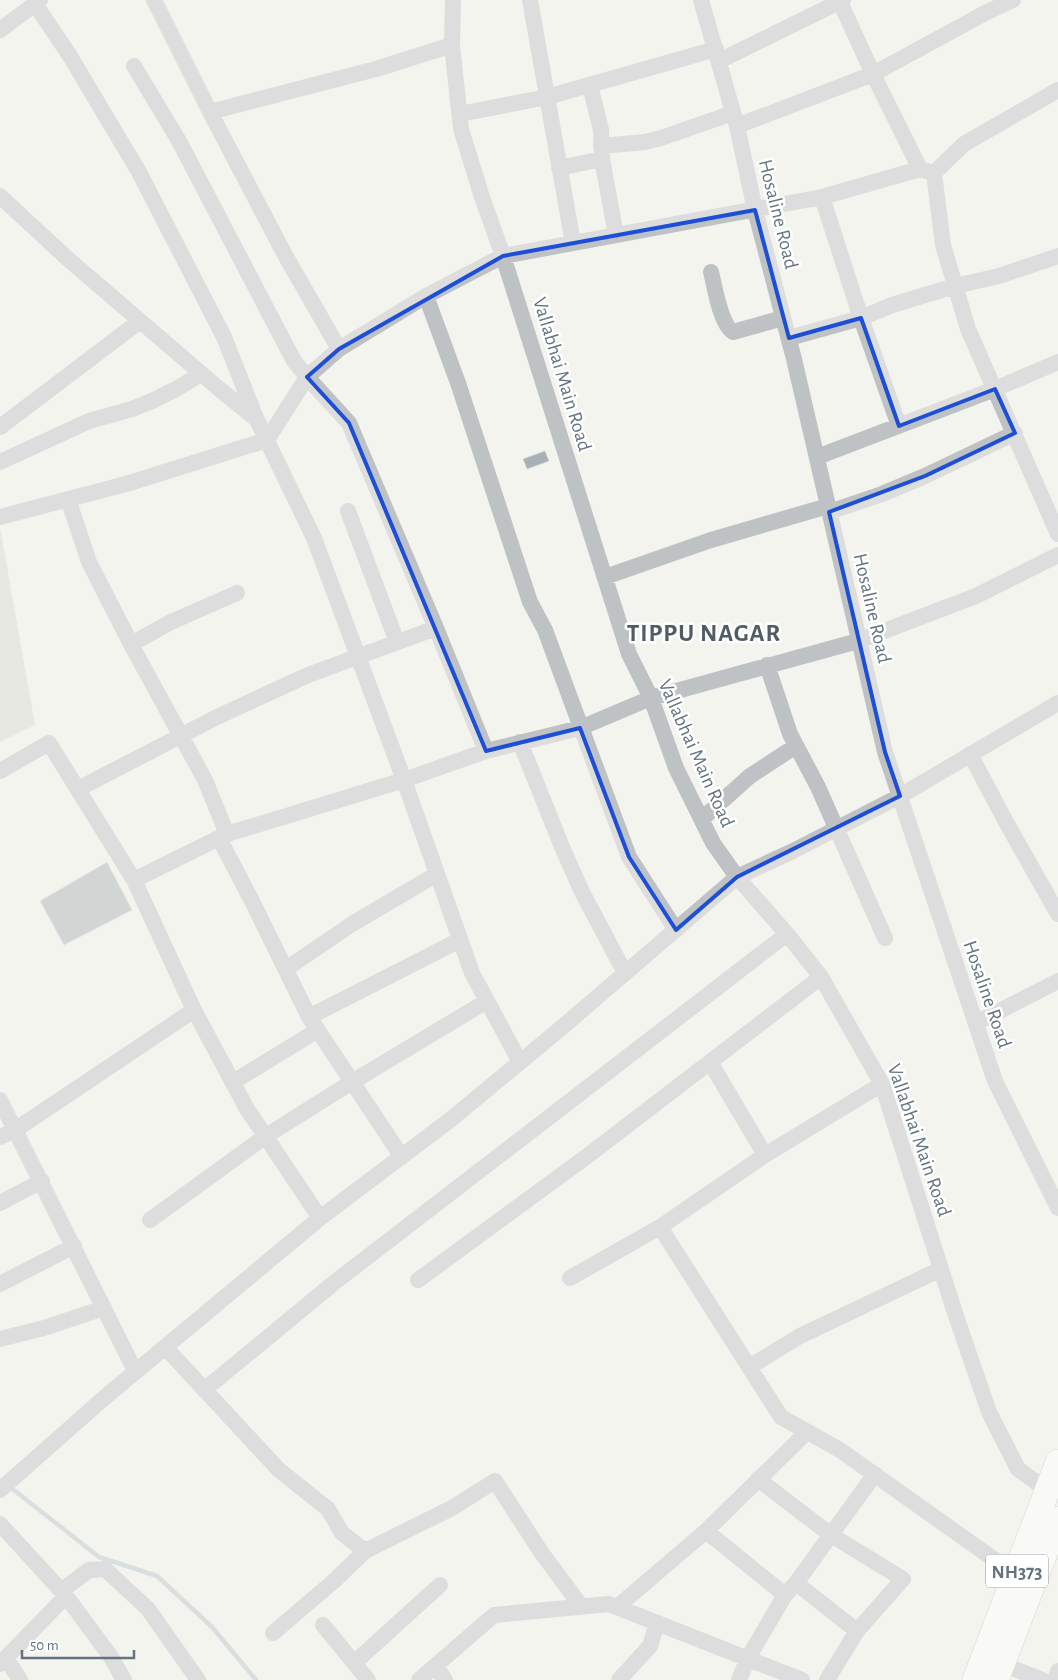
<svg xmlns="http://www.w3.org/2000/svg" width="1058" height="1680" viewBox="0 0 1058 1680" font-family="'Alegreya Sans',sans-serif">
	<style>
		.green { fill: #d5dad1 }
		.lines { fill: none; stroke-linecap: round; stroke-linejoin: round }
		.stream { stroke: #b9c4c9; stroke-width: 4.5 }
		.building { fill: #a7b0b4; stroke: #d5d5d2 }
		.highway-casing { stroke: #b3b6b9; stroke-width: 26 }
		.minor { stroke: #bec2c5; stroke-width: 16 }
		.highway { stroke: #fff; stroke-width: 25 }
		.marked { fill: none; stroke: #1d4ed8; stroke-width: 4; stroke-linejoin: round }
		.labels { text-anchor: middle; stroke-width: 5; stroke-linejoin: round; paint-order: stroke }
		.shield { fill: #fff; stroke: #929ea6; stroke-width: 1 }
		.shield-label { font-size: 19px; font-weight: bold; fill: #637480 }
		.street-label { font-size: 20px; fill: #637480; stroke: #fff }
		.district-label { font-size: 25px; font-weight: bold; letter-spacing: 1px; fill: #515d65; stroke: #fff }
	</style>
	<rect width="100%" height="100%" fill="#f4f4ef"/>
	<!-- green -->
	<path class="green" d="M0,527L35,725L0,742Z"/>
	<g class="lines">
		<!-- stream -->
		<path class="stream" d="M10,1487L99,1557L157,1576L212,1627L256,1680"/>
	</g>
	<!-- building -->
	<path class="building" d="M545,451L549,461L527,469L523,459Z
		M107,862L132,910L64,945L40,901Z"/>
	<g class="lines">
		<defs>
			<path id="highway" d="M975,1680L1058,1462
				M996,1680L1058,1519"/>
		</defs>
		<!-- highway casing -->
		<use href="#highway" class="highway-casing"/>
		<!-- minor -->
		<path class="minor" d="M154,0L210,112L285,255L339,349
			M453,0L452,45L461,129L482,197L503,256L629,654L651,698L676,768L713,843L737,877L787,934L821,977L882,1084L955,1313L989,1412L1018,1469L1047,1490
			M530,0L573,243
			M701,0L737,126L755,210L794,359L885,752L995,1081L1058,1208
			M840,2L873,74L987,12L1013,0
			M35,4L70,56L139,172L224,337L256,418L314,538L404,780L472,973L520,1062
			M0,30L40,0
			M719,61L843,0
			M590,85L601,130L602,159L616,235
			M1058,90L964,144L934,173L943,245L968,329L1058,534
			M210,112L376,69L452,45
			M460,114L547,97L716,49
			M737,126L873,74L920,169L930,172
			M601,146L645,142L661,138L733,113
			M559,168L602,159
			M0,196L68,259L217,387L255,418
			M822,197L861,318L899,426
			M711,272C715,287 720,324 733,332L783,318
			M426,296L458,383L530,602L545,630L629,857L676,930
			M789,338L861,318L892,305L955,286L999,276L1058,256
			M0,427L140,321
			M817,457L995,389L1058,362
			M0,462L89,421L132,409L152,401L176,389L201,374
			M68,499L89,562L133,648L205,780L227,834
			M348,511L397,642
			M829,512L882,494L925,476L1015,433
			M0,517L126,484L267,440L307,377L339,349L426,296L503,256L822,197L920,169
			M605,577L711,540L828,506
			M436,628L486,751
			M131,644L171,622L237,593
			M767,665L790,734L818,787L885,938
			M520,742L562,847L582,892L625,973
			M970,754L1006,822L1058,914
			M0,771L49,743L134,880L227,834L404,780L486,751L580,728L651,698L858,641L976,596L1058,555
			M78,789L217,717L308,675L436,628L349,423L307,377L294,361L179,141L134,66
			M702,819L750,776L796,746
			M219,838L252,901L309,1017L402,1157
			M134,880L194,1010L15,1130L135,1371
			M286,969L352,924L437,874
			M194,1010L247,1109L320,1218L450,1120L560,1029L737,877L793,851L900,796L1058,703
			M309,1017L460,940
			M976,1023L1058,981
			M710,1062L765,1155L660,1227L781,1417L840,1450L1016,1575
			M233,1082L318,1030
			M0,1100L15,1130L0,1137
			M765,1155L882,1084
			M0,1203L42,1181
			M150,1220L266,1136L352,1082L487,1001
			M570,1278L660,1227
			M418,1280L586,1157L821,977
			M0,1284L74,1246
			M0,1339L44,1328L104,1308
			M165,1347L279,1470L328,1509L342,1533L365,1551L452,1508L495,1481L541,1552L581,1606
			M749,1367L800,1336L941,1269
			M204,1390L335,1282L787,934
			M758,1479L831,1535L903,1579L857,1631
			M0,1490L104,1398L320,1218
			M0,1524L66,1596L0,1664
			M796,1583L785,1595L706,1531L807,1432
			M61,1591L89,1570L105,1569L148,1609L198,1680
			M66,1596L111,1657L124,1680
			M617,1607L706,1531
			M323,1625L368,1680
			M273,1633L334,1581L365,1551
			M6,1658L20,1680
			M354,1663L440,1585
			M1002,1664L1042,1680
			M436,1666L445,1680
			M419,1680L494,1615L609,1604L802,1680
			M619,1680L650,1646L657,1623
			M739,1680L748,1658L785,1595
			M827,1680L857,1631L796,1583L875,1474
			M1055,1680L1058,1671"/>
		<!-- highway -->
		<use href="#highway" class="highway"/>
	</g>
	<!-- marked area -->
	<path d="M0 0H1058V1680H0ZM755,210L789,338L861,318L899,426L995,389L1015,433L925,476L829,512L885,752L900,796L737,877L676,930L629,857L580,728L486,751L349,423L307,377L339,349L503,256Z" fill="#f4f4ef" fill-opacity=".55" fill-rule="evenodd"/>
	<path class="marked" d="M755,210L789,338L861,318L899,426L995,389L1015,433L925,476L829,512L885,752L900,796L737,877L676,930L629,857L580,728L486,751L349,423L307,377L339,349L503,256Z"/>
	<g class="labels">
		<!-- shield labels -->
		<rect class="shield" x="986" y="1554.5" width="62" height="33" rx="4"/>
		<g class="shield-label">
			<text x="1017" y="1578">NH373</text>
		</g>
		<!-- street labels -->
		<g class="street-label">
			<text transform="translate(779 214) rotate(76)" y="7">Hosaline Road</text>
			<text transform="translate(563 374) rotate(73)" y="7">Vallabhai Main Road</text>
			<text transform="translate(873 608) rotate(77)" y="7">Hosaline Road</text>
			<text transform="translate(697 753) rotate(66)" y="7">Vallabhai Main Road</text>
			<text transform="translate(988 994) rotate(71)" y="7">Hosaline Road</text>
			<text transform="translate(920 1140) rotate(71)" y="7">Vallabhai Main Road</text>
		</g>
		<!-- district labels -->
		<g class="district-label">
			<text x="704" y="641">TIPPU NAGAR</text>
		</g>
	</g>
	<!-- scale -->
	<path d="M22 1650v8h112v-8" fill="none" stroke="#637480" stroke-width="2.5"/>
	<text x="30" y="1650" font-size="15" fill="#637480" stroke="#ffffff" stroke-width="4" paint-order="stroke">50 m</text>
</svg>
